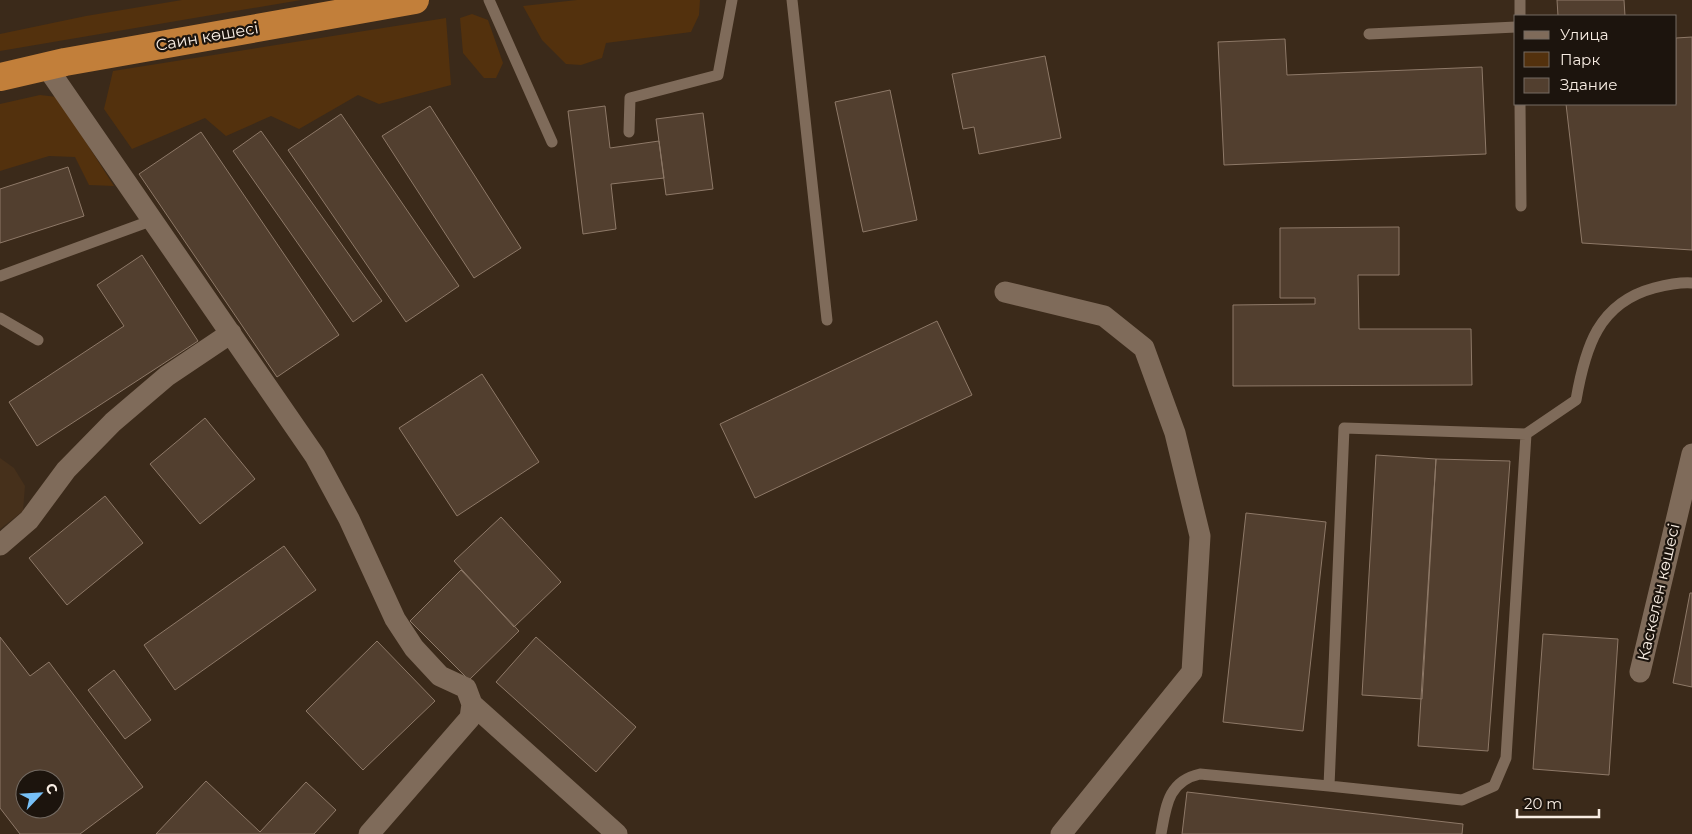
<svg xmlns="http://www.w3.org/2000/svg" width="1692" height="834" viewBox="0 0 1692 834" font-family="Montserrat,sans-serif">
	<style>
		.built { fill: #46301b }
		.green { fill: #53310d }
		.building { fill: #523f2f; stroke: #8e7968; fill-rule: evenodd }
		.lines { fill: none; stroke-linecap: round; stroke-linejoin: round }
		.service { stroke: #7f6b5a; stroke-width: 11 }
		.minor { stroke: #7f6b5a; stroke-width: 21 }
		.trunk { stroke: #c27f3a; stroke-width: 28 }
		.labels { text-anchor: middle; stroke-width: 4.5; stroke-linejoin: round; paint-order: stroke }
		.street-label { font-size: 16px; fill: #f8ede3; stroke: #1c140d }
	</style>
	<rect width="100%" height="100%" fill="#3b2a1a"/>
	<!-- built -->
	<path class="built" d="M0,458L14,468L25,486L23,511L0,529Z"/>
	<!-- green -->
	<path class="green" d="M182,0H301L0,51V34L86,16Z
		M577,0H700L699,15L691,32L606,43L602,58L581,65L566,64L542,40L523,6Z
		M472,14L488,20L503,63L496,78H484L463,53L460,18Z
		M446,18L451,85L379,104L358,95L299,129L271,116L226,136L205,118L132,149L104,109L113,71Z
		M40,95L57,97L114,186L89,185L75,157L49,156L0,171V104Z"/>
	<!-- building -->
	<path class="building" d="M1557,0H1624L1625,16H1558Z
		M1692,37V250L1582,243L1566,104H1676V38Z
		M1285,39L1287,75L1482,67L1486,154L1224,165L1218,42Z
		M1045,56L1061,138L979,154L974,127L963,129L952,74Z
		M890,90L917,220L863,232L835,102Z
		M430,106L521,248L474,278L382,136Z
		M605,106L610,148L659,141L664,178L611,184L616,229L583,234L568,111Z
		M703,113L713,189L666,195L656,119Z
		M341,114L459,286L406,322L288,150Z
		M261,131L382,301L353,322L233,151Z
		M201,132L339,335L277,377L139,174Z
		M68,167L84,216L0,243V189Z
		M1399,227V275H1358L1359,329H1471L1472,385L1233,386V305L1315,304V298H1280V228Z
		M142,255L198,341L37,446L9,402L124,326L97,285Z
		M937,321L972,395L755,498L720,424Z
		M482,374L539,462L457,516L399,428Z
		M205,418L255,479L200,524L150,464Z
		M1376,455L1436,459L1422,699L1362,695Z
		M1436,459L1510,461L1488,751L1418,746Z
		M105,496L143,543L67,605L29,558Z
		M1246,513L1326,522L1303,731L1223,722Z
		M501,517L561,582L514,627L454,561Z
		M284,546L316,590L175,690L144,645Z
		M461,570L519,631L469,680L410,621Z
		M1690,593H1692V687L1673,683Z
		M1543,634L1618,639L1609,775L1533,769Z
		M0,637L30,676L49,662L143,787L80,834H20L0,808ZM25,779H55V809H25Z
		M536,637L636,727L596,772L496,682Z
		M377,641L435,701L363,770L306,711Z
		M114,670L151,720L125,739L88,690Z
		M206,781L260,832L306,782L336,810L314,834H156Z
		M1187,792L1463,824L1462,834H1182Z"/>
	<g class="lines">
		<!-- service -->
		<path class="service" d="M489,0L552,142
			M792,0L827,320
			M1520,16V0
			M1369,34L1516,27
			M1520,104L1521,206
			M629,132L630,98L718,75L732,0
			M0,276L153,220
			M0,318L38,340
			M1526,434L1506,758L1494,786L1462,800L1329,786L1344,428L1526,434L1576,400C1585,348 1598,303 1654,288C1666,285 1679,282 1692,283
			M1161,834C1166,806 1168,781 1200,774L1329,786"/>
		<!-- minor -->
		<path class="minor" d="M46,66L315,456L349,519L395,619L414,648L440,676L466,688L472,704L617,834
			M1005,292L1104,316L1144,348L1175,433L1200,536L1192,672L1061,834
			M0,545L29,520L66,470L113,422L167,376L231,333
			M1640,672L1692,454
			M369,834L470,718L472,704"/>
		<!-- trunk -->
		<path class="trunk" d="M0,77L65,62L415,0"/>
	</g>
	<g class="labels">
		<!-- street labels -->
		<g class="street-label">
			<text transform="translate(207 36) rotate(-10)" y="6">Саин көшесі</text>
			<text transform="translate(1658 592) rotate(-77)" y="6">Каскелен көшесі</text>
		</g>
	</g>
	<!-- legend -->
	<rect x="1514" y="15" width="162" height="90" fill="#1c140d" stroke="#746b63"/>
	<rect x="1524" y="31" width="25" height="8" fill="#7f6b5a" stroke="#746b63"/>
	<text x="1560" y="40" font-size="15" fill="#f8ede3">Улица</text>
	<rect x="1524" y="52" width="25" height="15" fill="#53310d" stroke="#746b63"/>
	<text x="1560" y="65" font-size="15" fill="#f8ede3">Парк</text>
	<rect x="1524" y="78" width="25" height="15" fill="#523f2f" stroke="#746b63"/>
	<text x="1560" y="90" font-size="15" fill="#f8ede3">Здание</text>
	<!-- north arrow -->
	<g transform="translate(40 794) rotate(65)"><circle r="24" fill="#1c140d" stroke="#746b63"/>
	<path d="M0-4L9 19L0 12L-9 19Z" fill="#77c0f7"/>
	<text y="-8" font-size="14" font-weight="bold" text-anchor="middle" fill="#f8ede3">С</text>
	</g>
	<!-- scale -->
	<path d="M1517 809v8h82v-8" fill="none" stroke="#f8ede3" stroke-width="2.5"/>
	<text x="1524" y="809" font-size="15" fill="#f8ede3" stroke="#1c140d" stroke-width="4" paint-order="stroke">20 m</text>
</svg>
